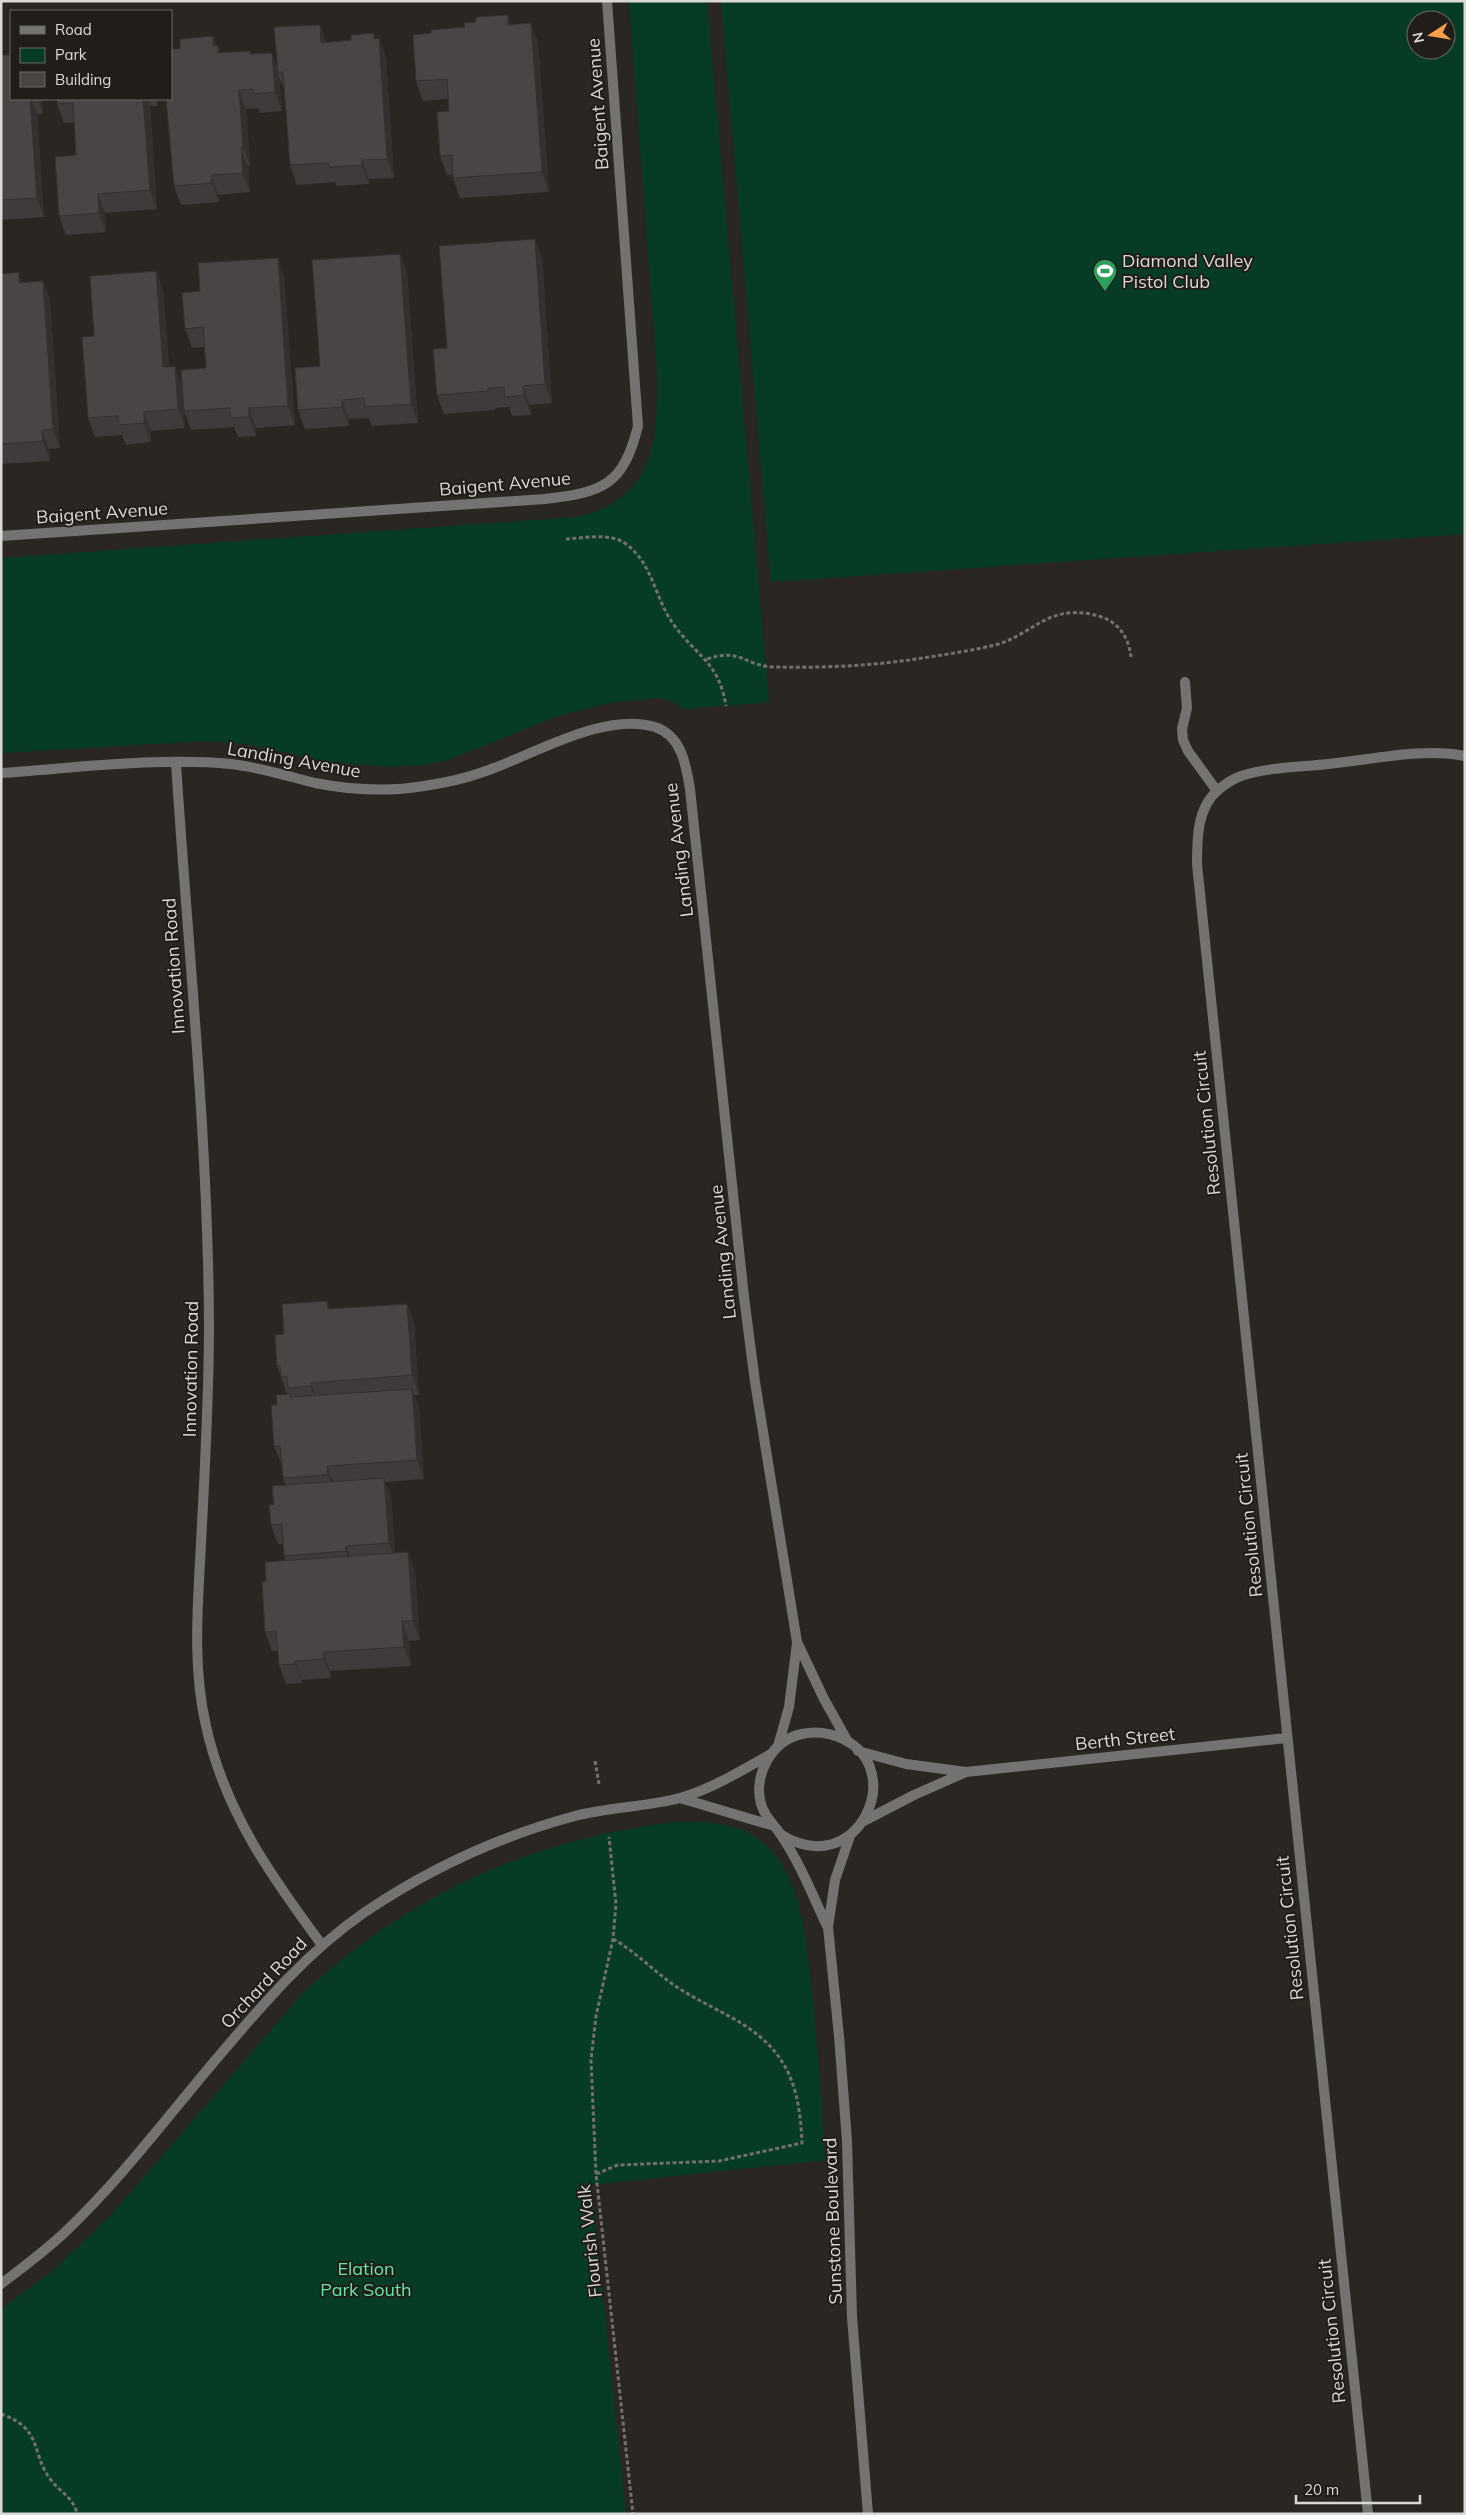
<svg xmlns="http://www.w3.org/2000/svg" width="1466" height="2515" viewBox="0 0 1466 2515" font-family="Mulish,sans-serif">
	<style>
		.green { fill: #063c25; fill-rule: evenodd }
		.lines { fill: none; stroke-linecap: round; stroke-linejoin: round }
		.path { stroke: #73706d; stroke-width: 3; stroke-dasharray: 4 2.5; stroke-linecap: butt }
		.service { stroke: #757371; stroke-width: 10 }
		.minor { stroke: #757371; stroke-width: 10 }
		.wall { fill: #403a3a }
		.shaded-wall { fill: #343030 }
		.building { fill: #4b4444; stroke: #343030 }
		.labels { text-anchor: middle; stroke-width: 4; stroke-linejoin: round; paint-order: stroke }
		.street-label { font-size: 18px; fill: #dbd9d6; stroke: #211e1a }
		.poi-label { font-size: 18px; fill: #dbd9d6; stroke: #211e1a; text-anchor: start }
		.park-label { font-size: 18px; fill: #64e6a5; stroke: #211e1a }
	</style>
	<rect width="100%" height="100%" fill="#2a2723"/>
	<!-- green -->
	<path class="green" d="M629,1H707L769,702L684,709L671,701L657,698L609,703L558,716L448,760L423,765L394,767L326,762L247,744L207,741L1,753V558L576,517C656,500 658,440 657,371Z
		M721,1H1465V534L771,582ZM1416,20H1446V50H1416Z
		M673,1822C700,1822 728,1821 751,1834C803,1865 806,1940 812,1993C818,2048 822,2104 825,2160L591,2185L626,2514H1V2309L54,2270L112,2214L303,1993C414,1892 525,1842 673,1822Z"/>
	<g class="lines">
		<!-- path -->
		<path class="path" d="M566,539C583,538 608,533 623,542C653,561 654,598 674,625C697,657 719,662 726,706
			M707,659C741,647 745,667 776,667C822,668 870,666 916,659C942,655 970,651 995,645C1032,635 1046,606 1090,614C1115,618 1128,633 1131,657
			M595,1761L599,1784
			M613,1939C638,1953 656,1974 680,1989C702,2003 726,2013 747,2027C791,2056 800,2094 802,2143L719,2161L618,2165L596,2174L633,2514
			M596,2174L591,2060L596,2016L613,1939L616,1904L609,1837
			M1,2414C44,2429 30,2453 51,2480C60,2492 74,2498 77,2514"/>
		<!-- service -->
		<path class="service" d="M1185,682L1187,708L1182,729L1183,740L1188,751L1217,791"/>
		<!-- minor -->
		<path class="minor" d="M1,536L545,499C603,492 623,486 638,426L607,1
			M176,763C188,950 208,1136 209,1324C209,1397 205,1470 201,1543C198,1605 192,1665 206,1726C225,1812 271,1876 322,1945
			M1,773C74,768 159,757 231,764C259,767 287,776 315,783C351,790 389,792 424,786C444,783 464,779 483,772C532,756 603,711 655,727C682,736 686,765 690,789L744,1297L755,1382L797,1642L824,1699L848,1742
			M778,1746L789,1707L797,1643
			M858,1751L906,1764L966,1772L1287,1738
			M680,1798L771,1825
			M862,1822L914,1795L966,1772
			M780,1834C857,1883 909,1770 843,1739C830,1733 816,1731 802,1734C772,1740 753,1775 761,1804C765,1818 774,1824 781,1835C800,1863 813,1896 827,1926
			M850,1836L835,1880L828,1927L839,2036L847,2141L852,2317L868,2514
			M1,2284C23,2267 45,2251 65,2232C121,2179 168,2116 218,2057C263,2004 307,1952 365,1912C429,1869 500,1836 575,1816C609,1807 646,1807 680,1798C712,1789 742,1770 771,1754
			M1368,2514L1197,864C1197,838 1197,808 1218,790C1225,784 1233,779 1241,776C1268,767 1300,767 1328,764C1370,760 1424,747 1465,756"/>
	</g>
	<!-- wall -->
	<path class="wall" d="M508,15L511,25L531,23L538,43L549,192L460,198L453,178V175H447L440,156L449,111L448,99L423,101L416,81L431,33L465,27L476,22Z
		M320,25L326,42L379,38L386,58L394,178L369,179V184L336,186L335,182L297,185L290,165L285,91L279,77L282,111L260,113L258,108L246,109L250,166L248,167L250,192L218,195L219,202L181,205L174,186L213,36L216,45L220,53L252,54L277,67Z
		M1,55L11,99H43V114H37L44,217L1,220Z
		M57,99H157V106H150L157,209L105,213L106,232L66,235L59,216L76,155L74,122L64,123L57,104Z
		M400,254L407,273L418,423L372,426L369,418L349,419V426L305,429L298,410L320,366Z
		M542,258L552,403L530,405L531,415L512,416L509,407L495,408V410L444,414L437,395L447,348Z
		M156,271L163,290L169,366L182,385L206,368L204,347L192,348L185,329L200,291L284,277L295,425L256,428V436L238,437L234,427L191,430L184,411L182,388L185,428L151,431V442L126,445L122,435L95,437L88,418L94,336Z
		M19,272L22,283L43,281L50,300L60,448L49,449L50,461L1,464V274Z
		M407,1304L414,1323L419,1395H414L419,1408L424,1479L385,1482L391,1497L395,1553L415,1572L420,1640L409,1641L411,1666L330,1671L331,1678L302,1680V1683L286,1684L279,1665L278,1651H272L265,1632L266,1581L286,1561L284,1556L283,1544H278L271,1525L274,1504L285,1485L283,1478L282,1465L274,1446L277,1405L287,1394L277,1366L284,1334L330,1309Z"/>
	<!-- shaded-wall -->
	<path class="shaded-wall" d="M508,15L515,34L508,25Z
		M531,23L538,43L549,192L542,172Z
		M320,25L327,44L321,43Z
		M374,33L380,50L379,38L386,58L394,178L387,159Z
		M213,36L218,51V45L225,64L213,46Z
		M272,53L279,72H278L279,77L282,111L275,92Z
		M239,90L246,109L250,166L243,147Z
		M30,99H31L37,114L44,217L37,198Z
		M38,99H43V114Z
		M143,99H147L150,106L157,209L150,190Z
		M241,148L248,167L250,192L243,173Z
		M362,160L369,179V184L362,165Z
		M211,175L218,195L219,202L212,183Z
		M98,194L105,213L106,232L99,213Z
		M535,239L542,258L552,403L545,384Z
		M400,254L407,273L418,423L411,404Z
		M278,258L284,277L295,425L288,406Z
		M156,271L163,290L170,386L163,367Z
		M19,272L26,292L19,283Z
		M43,281L50,300L60,448L53,429Z
		M175,366L182,385L185,428L178,409Z
		M523,386L530,405L531,415L524,395Z
		M342,400L349,419V426L342,407Z
		M249,408L256,428V436L249,417Z
		M144,412L151,431V442L144,423Z
		M42,430L49,449L50,461L43,441Z
		M327,1301L334,1320L328,1309Z
		M407,1304L414,1323L419,1395L412,1375Z
		M311,1383L318,1402V1406L311,1386Z
		M412,1389L419,1408L424,1479L417,1460Z
		M327,1466L334,1485L335,1494L328,1475Z
		M384,1478L391,1497L396,1562L389,1543Z
		M346,1546L353,1565V1571L346,1551Z
		M408,1552L415,1572L420,1640L413,1621Z
		M402,1621L409,1641L411,1666L404,1647Z
		M323,1652L330,1671L331,1678L324,1659Z
		M295,1661L302,1680V1683L295,1664Z"/>
	<!-- building -->
	<path class="building" d="M508,15V25L531,23L542,172L453,178L452,155L440,156L437,112L449,111L447,79L416,81L413,35L431,33V30L465,27L464,23L476,22V17Z
		M320,25L321,43L351,40V35L374,33V39L379,38L387,159L362,160V165L329,167L328,163L290,165L283,72H278L274,27Z
		M213,36V46L218,45V53L250,51V54L272,53L275,92L253,94V89L239,90L243,147L241,148L243,173L211,175L212,183L174,186L166,99H171V49H180V39Z
		M1,55H11V99H30L37,198L1,200Z
		M57,99H143L150,190L98,194L99,213L59,216L55,157L76,155L73,103L57,104Z
		M535,239L545,384L523,386L524,395L505,397L504,387L488,388V391L437,395L433,349L447,348L439,246Z
		M400,254L411,404L365,407L364,398L342,400V407L298,410L295,368L320,366L312,260Z
		M278,258L288,406L249,408V417L231,418L230,408L184,411L181,370L206,368L203,327L185,329L182,293L200,291L198,263Z
		M156,271L163,367L175,366L178,409L144,412V423L119,425L118,416L88,418L82,337L94,336L90,276Z
		M19,272V283L43,281L53,429L42,430L43,441L1,444V274Z
		M327,1301L328,1309L407,1304L412,1375L311,1383V1386L288,1388L287,1376L281,1377L280,1366H277L275,1335L284,1334L282,1304Z
		M412,1389L417,1460L327,1466L328,1475L283,1478L280,1446H274L271,1405H277L276,1395L290,1394L291,1397Z
		M384,1478L389,1543L346,1546V1551L284,1556L282,1524L271,1525L269,1505L274,1504L272,1486Z
		M408,1552L413,1621H402L404,1647L323,1652L324,1659L295,1661V1664L279,1665L276,1631L265,1632L262,1581H266L265,1562Z"/>
	<!-- icons -->
	<defs>
		<symbol id="stadium-pin" viewBox="-11 -11 22 30"><path d="M0 17L-7.5 6A9.5 9.5 0 1 1 7.5 6Z" fill="#2e9e5b" stroke="#211e1a"/><path d="M0-5a6.5 5 0 1 0 0 10a6.5 5 0 1 0 0-10ZM-3.5-1.8h7v3.6h-7Z" fill="#fff"/></symbol>
	</defs>
	<g fill-rule="evenodd">
		<use href="#stadium-pin" x="1091" y="257" width="28" height="38"/>
	</g>
	<g class="labels">
		<!-- street labels -->
		<g class="street-label">
			<text transform="translate(598 104) rotate(-94)" y="6">Baigent Avenue</text>
			<text transform="translate(505 484) rotate(-5)" y="6">Baigent Avenue</text>
			<text transform="translate(102 513) rotate(-4)" y="6">Baigent Avenue</text>
			<text transform="translate(294 760) rotate(10)" y="6">Landing Avenue</text>
			<text transform="translate(679 850) rotate(-97)" y="6">Landing Avenue</text>
			<text transform="translate(174 966) rotate(-94)" y="6">Innovation Road</text>
			<text transform="translate(1207 1123) rotate(-96)" y="6">Resolution Circuit</text>
			<text transform="translate(723 1252) rotate(-96)" y="6">Landing Avenue</text>
			<text transform="translate(191 1369) rotate(-89)" y="6">Innovation Road</text>
			<text transform="translate(1249 1525) rotate(-96)" y="6">Resolution Circuit</text>
			<text transform="translate(1125 1739) rotate(-6)" y="6">Berth Street</text>
			<text transform="translate(1290 1928) rotate(-96)" y="6">Resolution Circuit</text>
			<text transform="translate(264 1983) rotate(-47)" y="6">Orchard Road</text>
			<text transform="translate(833 2221) rotate(-92)" y="6">Sunstone Boulevard</text>
			<text transform="translate(590 2241) rotate(-96)" y="6">Flourish Walk</text>
			<text transform="translate(1332 2331) rotate(-96)" y="6">Resolution Circuit</text>
		</g>
		<!-- poi labels -->
		<g class="poi-label">
			<text x="1122" y="267">Diamond Valley<tspan x="1122" dy="21">Pistol Club</tspan></text>
		</g>
		<!-- park labels -->
		<g class="park-label">
			<text x="366" y="2275">Elation<tspan x="366" dy="21">Park South</tspan></text>
		</g>
	</g>
	<!-- border -->
	<rect width="1466" height="2515" fill="none" stroke="#dbd9d6" stroke-width="5"/>
	<!-- legend -->
	<rect x="10" y="10" width="162" height="90" fill="#211e1a" stroke="#6b6965"/>
	<rect x="20" y="26" width="25" height="8" fill="#757371" stroke="#6b6965"/>
	<text x="55" y="35" font-size="15" fill="#dbd9d6">Road</text>
	<rect x="20" y="48" width="25" height="15" fill="#063c25" stroke="#6b6965"/>
	<text x="55" y="60" font-size="15" fill="#dbd9d6">Park</text>
	<rect x="20" y="72" width="25" height="15" fill="#4b4444" stroke="#6b6965"/>
	<text x="55" y="85" font-size="15" fill="#dbd9d6">Building</text>
	<!-- north arrow -->
	<g transform="translate(1431 35) rotate(258)"><circle r="24" fill="#211e1a" stroke="#6b6965"/>
	<path d="M0-4L9 19L0 12L-9 19Z" fill="#f9a04d"/>
	<text y="-8" font-size="14" font-weight="bold" text-anchor="middle" fill="#dbd9d6">N</text>
	</g>
	<!-- scale -->
	<path d="M1296 2495v8h124v-8" fill="none" stroke="#dbd9d6" stroke-width="2.5"/>
	<text x="1304" y="2495" font-size="15" fill="#dbd9d6" stroke="#211e1a" stroke-width="4" paint-order="stroke">20 m</text>
</svg>
